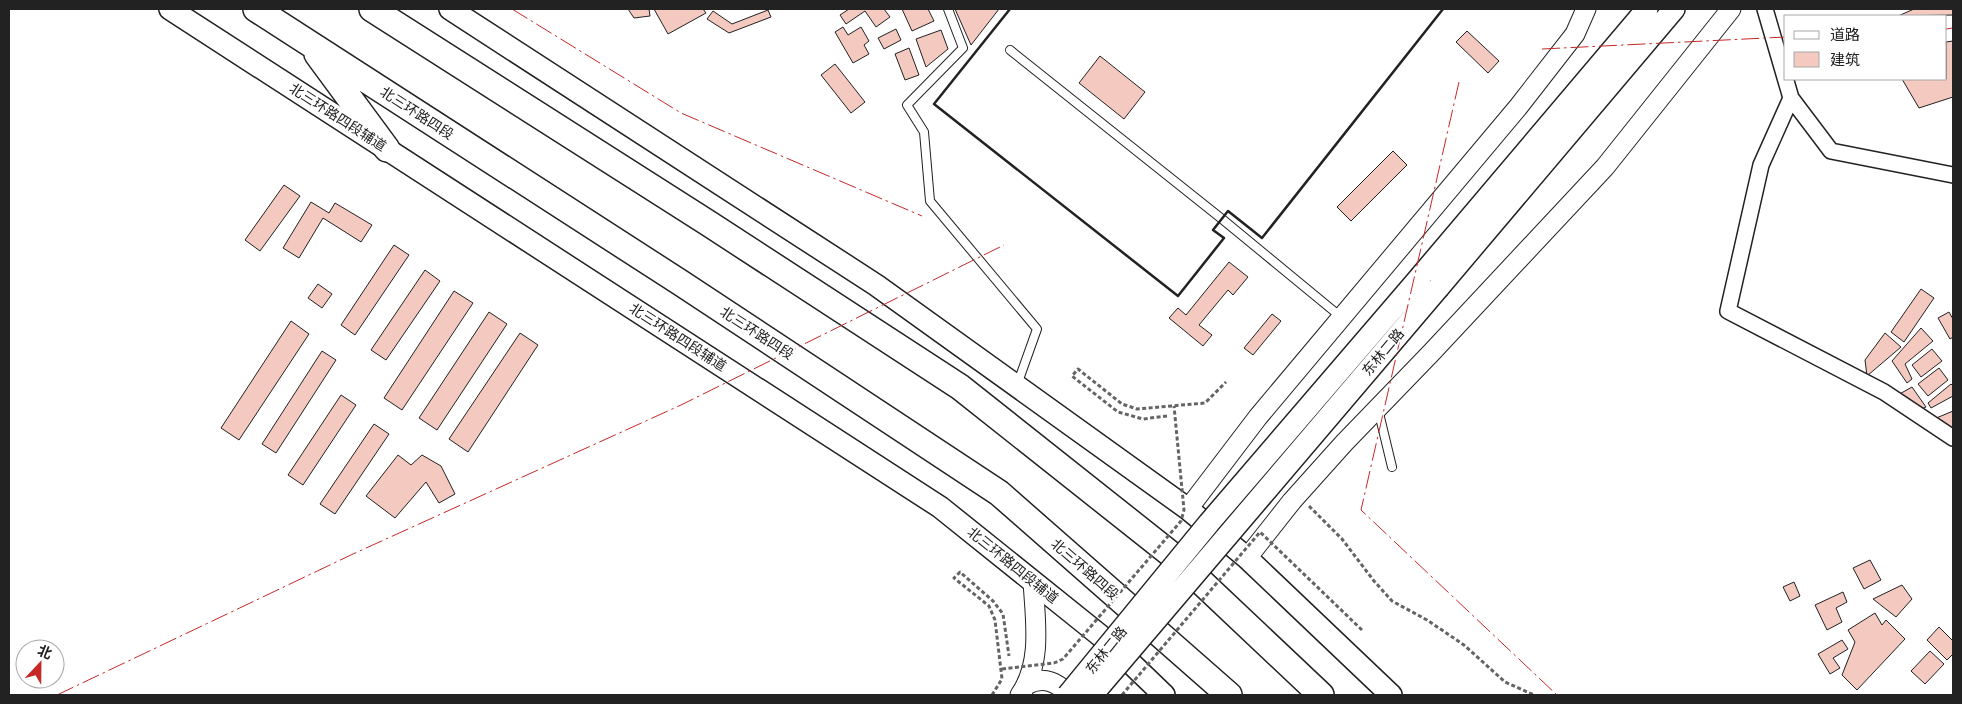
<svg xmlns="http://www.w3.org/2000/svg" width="1962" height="704" viewBox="0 0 1962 704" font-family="'Open Sans','Noto Sans SC',sans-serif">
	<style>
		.building { fill: #f3c9c0; stroke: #222 }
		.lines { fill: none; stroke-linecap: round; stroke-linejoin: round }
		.service-casing { stroke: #222; stroke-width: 10 }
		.minor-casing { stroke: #222; stroke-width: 18 }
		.tertiary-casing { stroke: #222; stroke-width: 21 }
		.secondary-casing { stroke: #222; stroke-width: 24 }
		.trunk-casing { stroke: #222; stroke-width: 28 }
		.path { stroke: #646464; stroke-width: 3; stroke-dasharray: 4 2.5; stroke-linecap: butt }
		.service { stroke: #fff; stroke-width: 8 }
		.minor { stroke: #fff; stroke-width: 15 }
		.tertiary { stroke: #fff; stroke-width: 19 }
		.secondary { stroke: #fff; stroke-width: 21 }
		.trunk { stroke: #fff; stroke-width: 25 }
		.secondary-bridge-casing { stroke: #222; stroke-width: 24; stroke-linecap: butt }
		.path-bridge { stroke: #646464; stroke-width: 3; stroke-dasharray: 4 2.5; stroke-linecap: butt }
		.secondary-bridge { stroke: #fff; stroke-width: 21 }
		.wall { stroke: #222; stroke-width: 2.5 }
		.power { stroke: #c62828; stroke-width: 1; stroke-dasharray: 18 4 2.5 4; stroke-linecap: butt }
		.labels { text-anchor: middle; stroke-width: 4; stroke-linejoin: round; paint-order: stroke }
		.street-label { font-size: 14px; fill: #222; stroke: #fff }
	</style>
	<rect width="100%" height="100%" fill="#fff"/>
	<!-- building -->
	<path class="building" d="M628,9H649L650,16L634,18Z
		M654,9H703L706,13L668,34Z
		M849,9H884L890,17L876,27L865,11L846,24L840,15Z
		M902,9H928L934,21L912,31Z
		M955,9H999L971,45Z
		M1914,9H1953V15L1898,16Z
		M768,10L771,17L729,33L707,19L713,11L732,24Z
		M843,27L848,35L861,27L869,41L864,45L869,54L853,63L835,32Z
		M896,29L901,40L884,49L878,38Z
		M941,30L948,49L926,67L916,39Z
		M1467,31L1499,61L1488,73L1456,42Z
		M1953,41V97L1919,108L1902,79H1946V42Z
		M909,48L919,75L905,80L895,54Z
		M1100,56L1145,92L1124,119L1079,83Z
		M835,64L865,102L851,113L821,75Z
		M1393,151L1407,165L1351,221L1337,207Z
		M284,185L300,196L260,251L245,240Z
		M311,202L329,213L335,203L372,225L361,242L323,218L299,258L283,248Z
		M394,245L409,255L355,335L341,325Z
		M1229,262L1248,277L1233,295L1228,290L1199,325L1212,335L1203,346L1169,318L1178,308L1186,315Z
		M425,270L440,281L386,360L371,350Z
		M318,284L332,294L322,308L308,298Z
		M1921,289L1934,298L1904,342L1891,332Z
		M454,291L473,303L402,410L384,398Z
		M489,312L507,324L437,430L419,418Z
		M1949,312L1953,319V337L1950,339L1938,318Z
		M1272,314L1281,321L1253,355L1244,348Z
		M291,321L309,334L239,440L221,428Z
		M1921,328L1933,341L1905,364L1912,379L1907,383L1892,361Z
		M520,333L538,345L468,452L449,439Z
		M1885,333L1901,347L1867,376L1865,360Z
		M1932,349L1942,361L1921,377L1912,365Z
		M322,351L336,360L276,453L262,444Z
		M1939,368L1948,380L1928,396L1918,384Z
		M1951,384L1953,386V396L1931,408L1928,403Z
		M1912,387L1926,407L1919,410L1896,396Z
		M341,395L356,405L303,485L288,475Z
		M1953,411V432L1934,419Z
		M374,424L389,434L335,514L320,504Z
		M398,455L411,465L422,455L441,466L455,494L439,503L426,482L395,518L366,496Z
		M1870,560L1881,580L1864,589L1853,568Z
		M1794,582L1800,596L1790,601L1783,587Z
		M1902,585L1912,599L1896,617L1873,599Z
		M1843,592L1847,602L1836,608L1842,622L1827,630L1815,605Z
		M1875,613L1882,625L1886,620L1905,639L1857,690L1842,675L1855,642L1848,630Z
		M1939,627L1953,641V654L1947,660L1927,640Z
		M1842,640L1848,649L1833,658L1840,668L1830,674L1818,654Z
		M1930,651L1944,664L1925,684L1911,671Z"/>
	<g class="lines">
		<defs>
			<path id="service" d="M948,9L963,48L907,105L924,132L930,201L1037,329L1017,385
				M1010,50L1222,219L1341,317
				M1378,409L1392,467"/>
			<path id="minor" d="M1765,9L1791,98L1831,151L1953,175
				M1791,98L1761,165L1728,311L1884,392L1953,438"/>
			<path id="tertiary" d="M1188,509L1258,417L1519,106L1575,34L1586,9
				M1247,558L1292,501L1344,443L1431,353L1605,167L1731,9
				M1028,684C1046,675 1057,684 1072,695
				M1020,695C1043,662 1035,619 1033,581"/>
			<path id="secondary" d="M170,9L940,507L1112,645L1164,695
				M450,9L876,285L1188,509L1247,558L1391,695
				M1421,276L1647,9
				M1439,287L1674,9"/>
			<path id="trunk" d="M256,9L681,283L999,493L1229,695
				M372,9L708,223L960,387L1177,559L1321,695
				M317,54L387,149"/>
		</defs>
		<!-- service casing -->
		<use href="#service" class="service-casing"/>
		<!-- minor casing -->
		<use href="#minor" class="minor-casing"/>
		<!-- tertiary casing -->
		<use href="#tertiary" class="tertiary-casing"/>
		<!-- secondary casing -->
		<use href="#secondary" class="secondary-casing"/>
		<!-- trunk casing -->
		<use href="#trunk" class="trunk-casing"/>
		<!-- path -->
		<path class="path" d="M1167,416L1143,419L1118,412L1072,376L1078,369L1122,404L1137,409L1205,403L1226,382
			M1309,506L1342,539L1374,581L1392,601L1427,620L1464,645L1505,682L1534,695
			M992,695L1002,679L995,620L989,606L954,578L960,572L993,601L1003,614L1009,656"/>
		<!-- service -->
		<use href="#service" class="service"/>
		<!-- minor -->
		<use href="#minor" class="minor"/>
		<!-- tertiary -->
		<use href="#tertiary" class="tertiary"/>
		<!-- secondary -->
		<use href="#secondary" class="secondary"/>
		<!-- trunk -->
		<use href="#trunk" class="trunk"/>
		<defs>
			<path id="secondary-bridge" d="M1068,695L1209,523L1421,276
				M1092,695L1439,287"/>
		</defs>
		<!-- secondary-bridge casing -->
		<use href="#secondary-bridge" class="secondary-bridge-casing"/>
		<!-- path-bridge -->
		<path class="path-bridge" d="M1002,669L1054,663L1063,659L1181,521L1184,510L1174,406
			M1122,695L1260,532L1362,630"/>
		<!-- secondary-bridge -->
		<use href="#secondary-bridge" class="secondary-bridge"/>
		<!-- wall -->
		<path class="wall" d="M1010,9L934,104L1178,296L1224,238L1213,230L1228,211L1262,238L1443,9"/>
		<!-- power -->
		<path class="power" d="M512,9L681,113L922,216
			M1946,29L1953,28
			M1542,49L1786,37
			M1459,82L1361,510L1557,695
			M57,695L353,554L681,405L1004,245"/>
	</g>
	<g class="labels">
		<!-- street labels -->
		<g class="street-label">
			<text transform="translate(417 113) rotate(33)" y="5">北三环路四段</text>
			<text transform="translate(338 117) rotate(33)" y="5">北三环路四段辅道</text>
			<text transform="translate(757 333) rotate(33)" y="5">北三环路四段</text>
			<text transform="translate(678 337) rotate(33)" y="5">北三环路四段辅道</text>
			<text transform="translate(1383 352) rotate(-50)" y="5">东林二路</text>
			<text transform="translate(1013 565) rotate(39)" y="5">北三环路四段辅道</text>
			<text transform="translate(1085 569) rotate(41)" y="5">北三环路四段</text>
			<text transform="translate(1106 650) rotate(-51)" y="5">东林二路</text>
		</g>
	</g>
	<!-- border -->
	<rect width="1962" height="704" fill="none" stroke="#222222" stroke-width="20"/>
	<!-- legend -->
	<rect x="1784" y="15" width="162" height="65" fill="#ffffff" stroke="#a7a7a7"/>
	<rect x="1794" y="31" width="25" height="8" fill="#ffffff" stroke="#a7a7a7"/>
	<text x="1830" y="40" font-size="15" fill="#222222">道路</text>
	<rect x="1794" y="52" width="25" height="15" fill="#f3c9c0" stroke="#a7a7a7"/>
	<text x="1830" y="65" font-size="15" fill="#222222">建筑</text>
	<!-- north arrow -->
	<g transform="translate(40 664) rotate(22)"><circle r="24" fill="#ffffff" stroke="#a7a7a7"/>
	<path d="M0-4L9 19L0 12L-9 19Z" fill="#c62828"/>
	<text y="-8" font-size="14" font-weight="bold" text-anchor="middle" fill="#222222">北</text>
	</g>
</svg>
